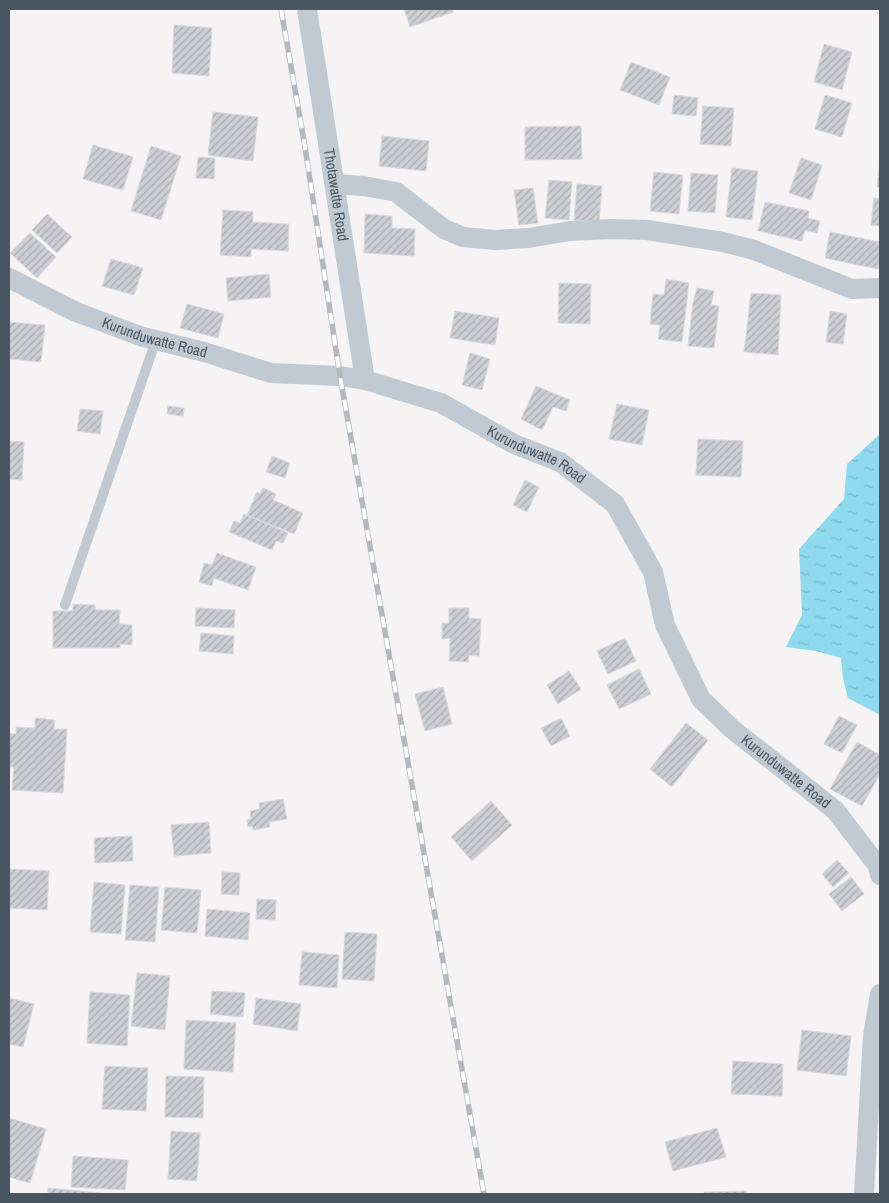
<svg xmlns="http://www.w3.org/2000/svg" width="889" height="1203" viewBox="0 0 889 1203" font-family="'Archivo Narrow',sans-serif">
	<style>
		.water { fill: url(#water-ripples) }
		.building { fill: url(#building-hatch); stroke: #d7d9de }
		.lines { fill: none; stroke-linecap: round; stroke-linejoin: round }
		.lane { stroke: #c1cad2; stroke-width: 10 }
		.street { stroke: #c1cad2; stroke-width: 20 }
		.rail-casing { stroke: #b5b8bd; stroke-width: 5.5 }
		.rail { stroke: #fff; stroke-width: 4; stroke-dasharray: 11; stroke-linecap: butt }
		.labels { text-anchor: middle; stroke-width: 4; stroke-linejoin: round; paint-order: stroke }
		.street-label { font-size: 15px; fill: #4a5661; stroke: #fff }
	</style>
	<defs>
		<pattern id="water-ripples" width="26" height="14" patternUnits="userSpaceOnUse" patternTransform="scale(1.25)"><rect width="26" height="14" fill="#90daee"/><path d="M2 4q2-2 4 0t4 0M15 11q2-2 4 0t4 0" fill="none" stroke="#78b4c4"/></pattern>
		<pattern id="building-hatch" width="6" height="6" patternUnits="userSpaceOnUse" patternTransform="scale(1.25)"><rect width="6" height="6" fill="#cdcfd5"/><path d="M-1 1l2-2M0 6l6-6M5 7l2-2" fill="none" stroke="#a8abb0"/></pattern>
	</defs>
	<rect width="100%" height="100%" fill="#f5f3f3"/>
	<!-- water -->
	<path class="water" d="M880,434V715L848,698L843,679L841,658L816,651L786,647L802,615L799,549L844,499L847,464Z"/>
	<!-- building -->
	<path class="building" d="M404,9H452L453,12L410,27Z
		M174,25L212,28L209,76L172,73Z
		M824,44L852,52L842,90L814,82Z
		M631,62L670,77L659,105L620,90Z
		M674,95L698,98L696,116L672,114Z
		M825,95L852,103L842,137L815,129Z
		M703,106L734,108L731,146L700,144Z
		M213,112L258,117L253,161L208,155Z
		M581,126L582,159L525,160V127Z
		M382,136L429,141L426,171L379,166Z
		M93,145L133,157L123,190L83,179Z
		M151,146L181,156L161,220L131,211Z
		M198,157L215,158L214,179L196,178Z
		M801,158L822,165L811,200L789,193Z
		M880,161V187H877Z
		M732,168L758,171L752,220L726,217Z
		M654,172L683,175L679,214L650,211Z
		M691,173L718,175L715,213L688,211Z
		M549,180L572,182L569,220L545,218Z
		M577,184L602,186L599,222L574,220Z
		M533,188L538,223L519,225L514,190Z
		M874,198L880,199V226L871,225Z
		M765,202L809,211L808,218L820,221L817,233L805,230L802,241L758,231Z
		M223,210L253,212V222L289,224L288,251L251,249V257L220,255Z
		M47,214L72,237L57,253L32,230Z
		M365,214L392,216V228L415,229L414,256L364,253Z
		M830,232L880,242V257L878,269L825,258Z
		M30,233L56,257L37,278L10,253Z
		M111,259L143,268L134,295L102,286Z
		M269,274L271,297L228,301L226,278Z
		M666,279L689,283L682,342L658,339L660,325L650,324L653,294L664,295Z
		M559,283L591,284L590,324L558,323Z
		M697,288L714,291L711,305L719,306L714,348L688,346L693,303Z
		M751,293L781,295L778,355L744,352Z
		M187,304L224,314L218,338L180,328Z
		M455,311L499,318L495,345L450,338Z
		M830,311L847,314L843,344L826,342Z
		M9,322L45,325L41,362L9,359Z
		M470,353L490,359L482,390L462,385Z
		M536,386L570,400L566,411L553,407L542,430L521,419Z
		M617,404L649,410L642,445L609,439Z
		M168,406L184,408L183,416L167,414Z
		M80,409L103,411L100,434L77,431Z
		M698,439L743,441L741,477L696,475Z
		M9,441L24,442L22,480L9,479Z
		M272,456L290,463L285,478L266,472Z
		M525,480L539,487L527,512L513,505Z
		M263,488L276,494L273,500L303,513L294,534L247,515L257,492L260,494Z
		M244,514L288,533L283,543L276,541L272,550L229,532L234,521L240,523Z
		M217,553L256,567L248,590L214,578L212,586L199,582L204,563L212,565Z
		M73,604L95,605V610H120L119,624L132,625V645L120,644V648H53V611H73Z
		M196,608L235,610L234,628L195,626Z
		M449,608H469V618L481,619L479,656L469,655L468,662L449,661L450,638L442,639V623H449Z
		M201,633L234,636L233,654L199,651Z
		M625,638L636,661L608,674L597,651Z
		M639,669L651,694L619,709L607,685Z
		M569,671L581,689L558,704L547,685Z
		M443,687L452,724L425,731L415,694Z
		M839,716L857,725L842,753L824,744Z
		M35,718L55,720L54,729H67L63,793L12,790L14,767H9V733L16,734V727L35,728Z
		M561,718L570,736L551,746L541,728Z
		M686,723L708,740L672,787L650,769Z
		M857,742L880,755V774L862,806L830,789Z
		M283,799L287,819L269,822L270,827L253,830L252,826L248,827L247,820L251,819L250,811L260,809L259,803Z
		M491,801L512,825L472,861L451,837Z
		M209,822L211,853L174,856L171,825Z
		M132,836L133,861L95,863L94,838Z
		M837,860L849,873L833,887L822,874Z
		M9,869L49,871L47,910L9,908Z
		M222,872L240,873L239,895L221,894Z
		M851,877L864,894L842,911L829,894Z
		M94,882L125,885L121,934L90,932Z
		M130,885L159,887L155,942L125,940Z
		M165,887L201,890L197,933L161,930Z
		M257,899L276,900L275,920L256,919Z
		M207,909L250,913L248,940L205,936Z
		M345,932L377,934L374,981L342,979Z
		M302,952L339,955L337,988L299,985Z
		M137,973L170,976L165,1030L131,1026Z
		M212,991L245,993L243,1017L210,1014Z
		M90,992L130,995L127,1046L87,1043Z
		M9,998L34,1004L23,1047L9,1044Z
		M256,998L301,1004L297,1031L253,1024Z
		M186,1020L236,1023L233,1072L184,1069Z
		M802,1030L851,1036L846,1076L797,1070Z
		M733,1061L783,1064L782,1096L731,1094Z
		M105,1066L148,1068L146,1111L102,1109Z
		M166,1076L204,1077L203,1118L165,1117Z
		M9,1118L46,1129L30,1183L9,1177Z
		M717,1128L726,1157L673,1171L665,1142Z
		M171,1131L200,1133L197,1181L168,1179Z
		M73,1156L128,1160L125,1190L71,1187Z
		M48,1188L110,1194H48Z
		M746,1191L747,1194H704V1192Z"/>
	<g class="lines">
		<!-- lane -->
		<path class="lane" d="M65,605L156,340"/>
		<!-- street -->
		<g class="street">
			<path id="s1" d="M307,9L365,380"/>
			<path d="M335,184L364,186L396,192L444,229L463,237L496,240L528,238L570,231L611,229L647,230L723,242L754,250L852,289L880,288"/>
			<path id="s2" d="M9,278L76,312L143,337L204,352L271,373L340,376L365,380L441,403L514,444L560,462L615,504L653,572L665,625L701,699L732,729L835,810L878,866L880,875"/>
			<path d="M864,1194L873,1036L880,994"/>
		</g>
		<defs>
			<path id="rail" d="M281,9L305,147L340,376L484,1194"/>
		</defs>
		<!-- rail casing -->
		<use href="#rail" class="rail-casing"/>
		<!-- rail -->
		<use href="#rail" class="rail"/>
	</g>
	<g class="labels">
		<!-- street labels -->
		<g class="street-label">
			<text dy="5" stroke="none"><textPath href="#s1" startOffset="188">Thotawatte Road</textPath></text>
			<text dy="5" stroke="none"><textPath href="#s2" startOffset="158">Kurunduwatte Road</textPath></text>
			<text dy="5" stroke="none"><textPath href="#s2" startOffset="562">Kurunduwatte Road</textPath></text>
			<text dy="5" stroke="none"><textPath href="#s2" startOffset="982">Kurunduwatte Road</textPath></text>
		</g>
	</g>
	<!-- border -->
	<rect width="889" height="1203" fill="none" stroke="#4a5661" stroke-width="20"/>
</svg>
